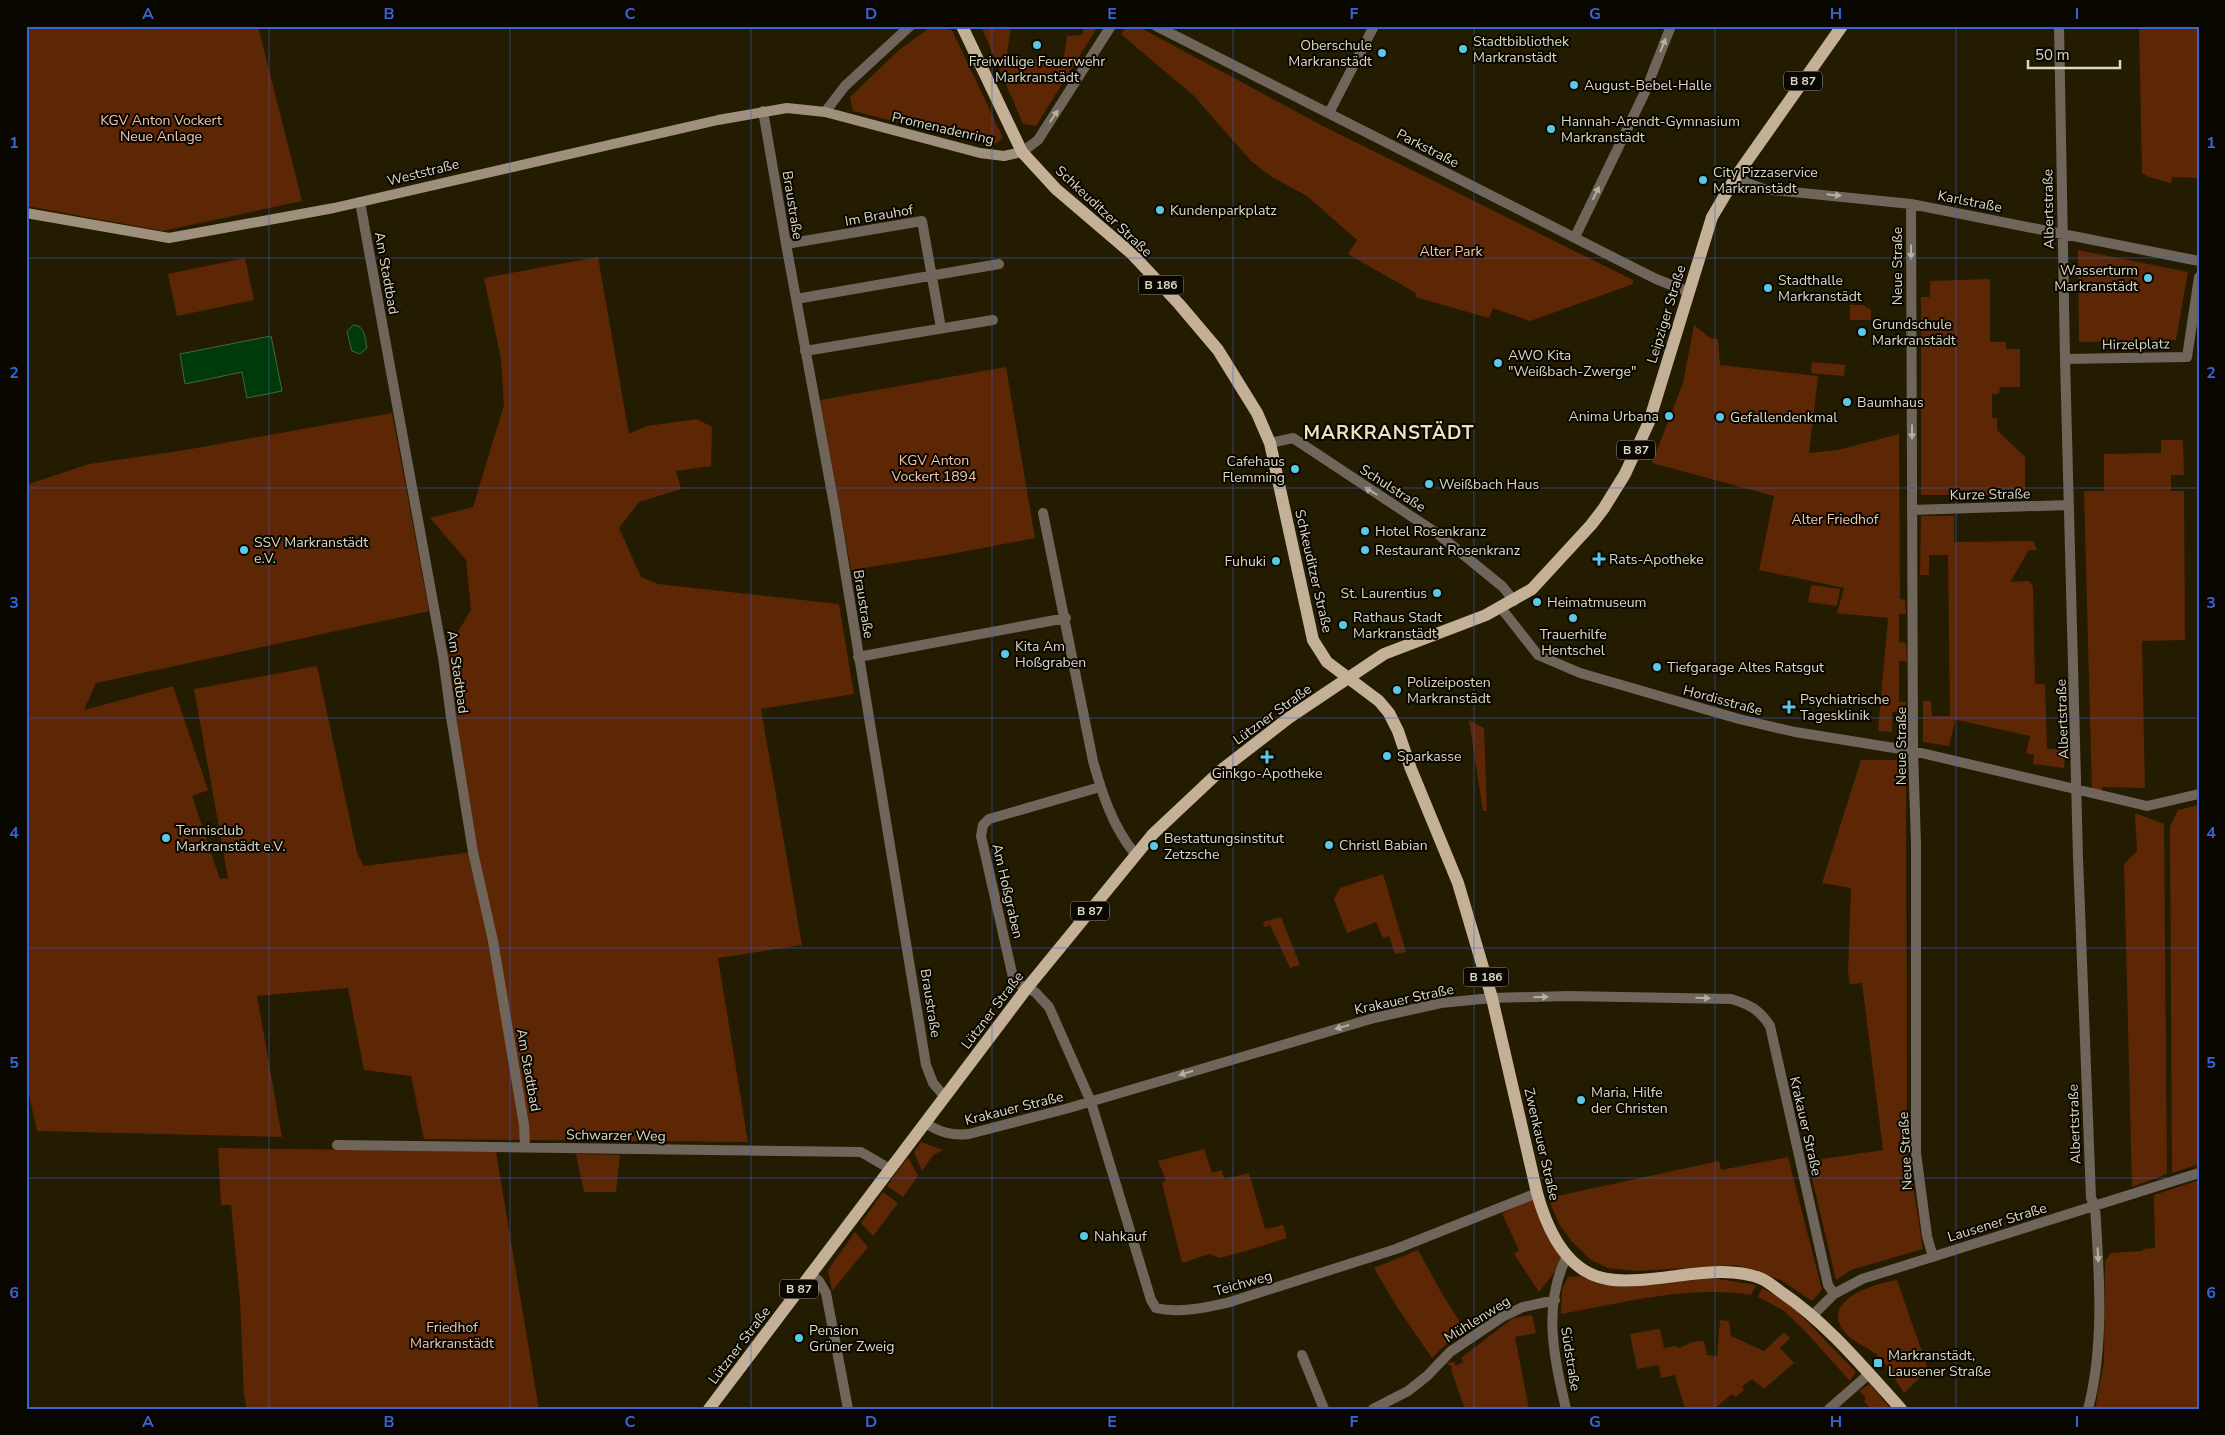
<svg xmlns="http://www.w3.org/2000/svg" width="2225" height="1435" viewBox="0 0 2225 1435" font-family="'Nunito Sans',sans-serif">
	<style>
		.green { fill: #5d2605 }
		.water { fill: #003a08; stroke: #426941 }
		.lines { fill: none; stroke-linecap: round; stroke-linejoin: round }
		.minor { stroke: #6f655a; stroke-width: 10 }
		.secondary { stroke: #9f8f7d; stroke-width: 10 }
		.primary { stroke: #c4af97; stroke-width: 12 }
		.oneway { fill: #b6b0a0 }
		.grid { fill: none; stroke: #3a63d5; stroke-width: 1; stroke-opacity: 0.55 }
		.poi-dot { fill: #5bc8e6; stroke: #0a0700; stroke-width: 2 }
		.labels { text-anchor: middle; stroke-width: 4; stroke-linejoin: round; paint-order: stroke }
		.shield { fill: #0a0700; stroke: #9d998b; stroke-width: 1 }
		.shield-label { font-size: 12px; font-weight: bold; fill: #dcd8c6 }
		.poi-label { font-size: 14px; fill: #dcd8c6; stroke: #0a0700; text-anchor: start }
		.park-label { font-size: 14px; fill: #f2c4af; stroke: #0a0700 }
		.street-label { font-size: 14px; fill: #dcd8c6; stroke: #0a0700 }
		.district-label { font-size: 19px; font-weight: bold; letter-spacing: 1px; fill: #ece3bf; stroke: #0a0700 }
		.neatline { fill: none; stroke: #3a63d5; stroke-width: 2 }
		.grid-label { font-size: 16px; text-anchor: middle; font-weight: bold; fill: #3a63d5 }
	</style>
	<rect width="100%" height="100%" fill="#241c00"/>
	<!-- green -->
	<path class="green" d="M26,26H258L302,201L163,231L26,206Z
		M932,26L952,30L1003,138L992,146L853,111L850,97L899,50Z
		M981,26L1011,27L1007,54L1063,64L1067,36L1082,35L1084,26H1098L1036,126L1023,124Z
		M1127,26H1137L1323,126L1633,280V284L1530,321L1493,308L1489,318L1415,297L1416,293L1348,254L1357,240L1307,196L1272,177L1251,161L1194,96L1121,34Z
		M2139,26H2199V178L2172,177L2171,183L2149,177L2142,173Z
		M2078,250L2188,272L2176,340L2079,342Z
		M598,257L629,434L647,426L697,419L712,427L711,466L676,471L681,489L639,502L619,528L641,577L658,584L839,604L854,694L761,709L802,945L718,958L748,1142L424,1139L411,1076L364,1070L348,988L257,996L282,1137L37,1131L26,1081V485L89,464L185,450L392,413L429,611L96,683L84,710L173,686L208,790L192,796L220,879L228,878L194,689L317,666L357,853L364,866L472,852L443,657L471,610L466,560L430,518L473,507L504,405L501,359L484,278Z
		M245,258L254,300L177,316L168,274Z
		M1990,279V342H2006V349H2020V387H2000L1999,394H1992V418H1997V430L2025,457V495H1921V297H1930V281Z
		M1850,305H1863L1871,310V320H1850Z
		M1694,325L1710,338L1718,339L1720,365L1818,376L1809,453L1838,450L1899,434L1900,599L1905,600L1906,614H1899V642L1906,643L1907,661H1899V702H1906V711L1892,712V732L1878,731L1888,618L1837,613L1844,588L1759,570L1774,496L1652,463L1683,383Z
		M1812,362L1845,365L1844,376L1811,373Z
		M1006,367L1035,538L946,555L851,570L820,400Z
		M2161,440H2183L2184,475H2171V491H2184L2185,640L2142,641L2145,788L2102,787L2101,795L2092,793L2084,491H2104V454L2161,453Z
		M1921,516H1954V542L2033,541L2037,550H2029L2010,582L2029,581L2033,586L2035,684H2045L2047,749H2066L2064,768L2033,764L2034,755L2026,753L2030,736L1962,721L1955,720L1949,746L1923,742V701H1931L1932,716H1950L1948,555H1929V575H1920Z
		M1811,585L1840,589L1837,606L1808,602Z
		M1469,720L1484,728L1487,811H1483Z
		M1861,760H1906L1907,1146L1923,1249L1851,1270L1836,1280L1808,1161L1883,1150L1862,983L1850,984L1848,971L1851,888L1822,883Z
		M2199,805V1164L2172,1173L2170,827L2178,810Z
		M2135,813L2164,824L2167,1174L2132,1187L2124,864L2137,851Z
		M1383,874L1406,952L1395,954L1389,936L1383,938L1376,922L1347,933L1334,899L1340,888Z
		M1281,917L1300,965L1290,968L1270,925L1264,927L1263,922Z
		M921,1142L943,1150L933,1155L922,1171L914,1152Z
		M218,1148L496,1152L539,1409H247L244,1395L240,1301L231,1205H221Z
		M1204,1149L1212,1173L1222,1170L1224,1179L1249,1173L1265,1229L1283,1225L1287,1238L1239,1253L1220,1258L1209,1254L1182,1263L1162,1183L1166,1181L1158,1161Z
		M576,1154L620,1155L616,1192H584Z
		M908,1157L918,1176L903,1197L887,1186Z
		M1788,1157L1822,1290L1812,1301L1781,1280L1736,1265L1636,1271L1608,1268L1591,1260L1573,1243L1559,1224L1548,1198L1719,1161L1721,1170Z
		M2199,1180V1409H2095L2104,1362L2105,1261L2111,1253L2142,1251L2144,1249L2155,1248L2154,1195Z
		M883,1192L898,1203L873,1236L861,1223Z
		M1537,1193L1567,1256L1539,1292L1514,1254L1519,1250L1502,1214Z
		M855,1232L868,1247L832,1291L828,1270Z
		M1418,1250L1441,1292L1465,1330L1443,1347L1432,1358L1397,1307L1374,1268Z
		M1580,1276L1599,1284L1623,1287L1712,1278L1756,1285L1751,1295C1690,1285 1622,1303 1561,1314L1562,1289L1568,1277Z
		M1897,1280L1928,1369L1904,1393C1895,1380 1889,1366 1877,1355C1867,1346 1851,1342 1843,1330C1821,1299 1877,1283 1897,1280Z
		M1762,1288L1791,1305L1856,1372L1850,1381L1805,1331L1783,1310L1758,1297Z
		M1532,1315L1536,1333L1515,1337L1529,1409H1465L1451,1370L1452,1367L1446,1363L1454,1362L1456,1366L1463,1362L1461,1358L1513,1318Z
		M1720,1320L1729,1321L1731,1336L1764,1351L1784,1332L1790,1338L1780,1348L1794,1363L1764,1389L1752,1379L1742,1387L1744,1390L1736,1397L1732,1394L1714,1409H1685L1675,1375L1661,1378L1659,1365L1637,1369L1630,1334L1660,1329L1664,1348L1675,1346L1679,1348L1692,1342L1704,1341L1707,1355L1717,1356Z
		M1870,1384L1891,1409H1871L1864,1401L1866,1398L1859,1391Z"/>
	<!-- water -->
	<path class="water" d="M353,325C365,325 365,338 367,348L360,354L352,351L347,332Z
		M271,336L282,391L247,398L242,372L185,384L180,354Z"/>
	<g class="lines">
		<!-- minor -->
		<path class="minor" d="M1156,26L1656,279L1689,292
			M2059,26L2065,359L2078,857L2091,1198L2095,1206C2099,1271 2105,1345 2088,1409
			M763,111L786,244L835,510L926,1065L933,1083L945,1097
			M825,112L845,86L910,26
			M1329,113L1374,26
			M1022,152L1038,140L1111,26
			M1737,175L1747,183L1764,189L1911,204L2199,261
			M360,202L443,657L451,717L473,852L493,941L524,1125L525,1146
			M1911,204L1913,751L1916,844V1153L1927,1236L1933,1257
			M1575,237L1645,92L1671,26
			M786,244L922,221L941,328
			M796,299L999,264
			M805,351L993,320
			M2065,359L2187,357L2199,277
			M1270,443L1293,438L1438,534L1503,587L1514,601
			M1912,510L2069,505
			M1043,513L1093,761C1102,794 1113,827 1135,854
			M1501,608L1538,655L1580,673L1739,719L1795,732L1913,751L2147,806L2199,794
			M858,657L1066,618
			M1100,787L989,819L983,825L981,836L1014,982L1035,992L1049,1007L1091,1102L1151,1300L1156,1308C1179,1314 1208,1307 1230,1302L1396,1249L1537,1193
			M925,1123C940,1132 951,1136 969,1134L1069,1108L1374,1018L1441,1003L1492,998L1568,996L1731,999C1749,1004 1760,1010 1770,1026L1828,1285L1834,1294
			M337,1145L861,1152L890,1169
			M810,1274L819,1281L826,1293L848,1409
			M1812,1316L1834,1294L1862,1279L2199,1173
			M1302,1355L1324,1409
			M1373,1409L1408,1391L1427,1376L1450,1352L1502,1317L1523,1307L1555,1300
			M1566,1409C1554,1357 1542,1306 1567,1256
			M1829,1409L1869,1374"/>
		<!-- secondary -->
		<path class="secondary" d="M26,213L169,238L334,208L718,120L787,108L825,112L980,153L1004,156L1022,152"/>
		<!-- primary -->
		<path class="primary" d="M962,26L1022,152L1056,189L1131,253L1179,304L1218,350L1257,413L1270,443L1313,640L1327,662L1379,701L1389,713L1398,731L1411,769L1458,883L1492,998L1537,1193C1547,1229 1566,1272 1607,1279C1634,1284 1675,1275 1702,1273C1722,1271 1744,1271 1762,1279C1769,1282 1775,1288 1781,1292C1827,1323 1864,1368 1901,1409
			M709,1409L1027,988L1153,834L1220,771L1290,717L1384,654L1486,615L1532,589L1591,525L1604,508L1625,474L1649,422L1712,217L1737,175L1842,26"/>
	</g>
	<!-- one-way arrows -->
	<defs><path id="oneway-solid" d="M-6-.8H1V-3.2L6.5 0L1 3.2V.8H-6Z" transform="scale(1.25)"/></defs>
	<g class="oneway">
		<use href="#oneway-solid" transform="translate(1663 45) rotate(-68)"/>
		<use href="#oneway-solid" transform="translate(1054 116) rotate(-56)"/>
		<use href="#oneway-solid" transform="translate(1596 193) rotate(-64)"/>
		<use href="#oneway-solid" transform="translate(1834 195) rotate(6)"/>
		<use href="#oneway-solid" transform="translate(1911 252) rotate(90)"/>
		<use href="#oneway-solid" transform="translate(1912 432) rotate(90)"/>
		<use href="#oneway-solid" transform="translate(1371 491) rotate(-148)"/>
		<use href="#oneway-solid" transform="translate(1541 997) rotate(-1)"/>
		<use href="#oneway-solid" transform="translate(1703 998) rotate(1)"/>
		<use href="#oneway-solid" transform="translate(1342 1027) rotate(164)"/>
		<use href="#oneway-solid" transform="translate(1186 1073) rotate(163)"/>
		<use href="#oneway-solid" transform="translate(2098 1255) rotate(87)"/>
	</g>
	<!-- grid -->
	<path class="grid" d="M269,26V1409M510,26V1409M751,26V1409M992,26V1409M1233,26V1409M1474,26V1409M1715,26V1409M1956,26V1409M26,258H2199M26,488H2199M26,718H2199M26,948H2199M26,1178H2199"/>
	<!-- markers -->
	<g class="poi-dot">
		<circle cx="1037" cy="45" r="5"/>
		<circle cx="1463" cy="49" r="5"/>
		<circle cx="1382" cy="53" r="5"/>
		<circle cx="1574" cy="85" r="5"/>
		<circle cx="1551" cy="129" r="5"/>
		<circle cx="1703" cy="180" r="5"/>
		<circle cx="1160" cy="210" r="5"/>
		<circle cx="2148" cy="278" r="5"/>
		<circle cx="1768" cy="288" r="5"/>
		<circle cx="1862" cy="332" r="5"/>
		<circle cx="1498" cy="363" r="5"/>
		<circle cx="1847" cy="402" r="5"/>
		<circle cx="1669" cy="416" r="5"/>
		<circle cx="1720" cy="417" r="5"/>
		<circle cx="1295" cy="469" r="5"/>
		<circle cx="1429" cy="484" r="5"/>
		<circle cx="1365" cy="531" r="5"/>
		<circle cx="244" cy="550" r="5"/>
		<circle cx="1365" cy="550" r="5"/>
		<path d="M1596.5 551.5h5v5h5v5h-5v5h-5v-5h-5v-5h5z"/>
		<circle cx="1276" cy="561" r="5"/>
		<circle cx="1437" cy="593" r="5"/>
		<circle cx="1537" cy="602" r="5"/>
		<circle cx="1573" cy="618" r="5"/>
		<circle cx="1343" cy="625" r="5"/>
		<circle cx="1005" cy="654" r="5"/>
		<circle cx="1657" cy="667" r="5"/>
		<circle cx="1397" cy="690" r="5"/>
		<path d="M1786.5 699.5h5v5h5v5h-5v5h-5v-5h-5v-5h5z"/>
		<circle cx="1387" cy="756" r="5"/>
		<path d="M1264.5 749.5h5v5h5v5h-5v5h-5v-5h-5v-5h5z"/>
		<circle cx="166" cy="838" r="5"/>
		<circle cx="1329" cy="845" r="5"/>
		<circle cx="1154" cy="846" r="5"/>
		<circle cx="1581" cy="1100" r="5"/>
		<circle cx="1084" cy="1236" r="5"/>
		<circle cx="799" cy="1338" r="5"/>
		<rect x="1873" y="1358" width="10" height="10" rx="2.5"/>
	</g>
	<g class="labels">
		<!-- shield labels -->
		<g class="shield">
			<rect x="1784" y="71.5" width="38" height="19" rx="4"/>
			<rect x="1138.5" y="275.5" width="45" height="19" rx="4"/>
			<rect x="1617" y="440.5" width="38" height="19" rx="4"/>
			<rect x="1071" y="901.5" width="38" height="19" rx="4"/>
			<rect x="1463.5" y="967.5" width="45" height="19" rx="4"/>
			<rect x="780" y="1279.5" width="38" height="19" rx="4"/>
		</g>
		<g class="shield-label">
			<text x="1803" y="85">B 87</text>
			<text x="1161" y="289">B 186</text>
			<text x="1636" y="454">B 87</text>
			<text x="1090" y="915">B 87</text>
			<text x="1486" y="981">B 186</text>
			<text x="799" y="1293">B 87</text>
		</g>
		<!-- poi labels -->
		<g class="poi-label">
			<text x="1473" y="46">Stadtbibliothek<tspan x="1473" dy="16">Markranstädt</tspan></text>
			<text x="1372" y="50" text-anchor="end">Oberschule<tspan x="1372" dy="16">Markranstädt</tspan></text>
			<text x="1037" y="66" text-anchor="middle">Freiwillige Feuerwehr<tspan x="1037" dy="16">Markranstädt</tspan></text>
			<text x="1584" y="90">August-Bebel-Halle</text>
			<text x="1561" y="126">Hannah-Arendt-Gymnasium<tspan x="1561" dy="16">Markranstädt</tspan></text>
			<text x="1713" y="177">City Pizzaservice<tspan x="1713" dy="16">Markranstädt</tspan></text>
			<text x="1170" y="215">Kundenparkplatz</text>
			<text x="2138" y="275" text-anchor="end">Wasserturm<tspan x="2138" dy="16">Markranstädt</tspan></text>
			<text x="1778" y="285">Stadthalle<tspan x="1778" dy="16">Markranstädt</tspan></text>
			<text x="1872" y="329">Grundschule<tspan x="1872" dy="16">Markranstädt</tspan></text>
			<text x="1508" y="360">AWO Kita<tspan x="1508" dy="16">"Weißbach-Zwerge"</tspan></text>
			<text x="1857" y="407">Baumhaus</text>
			<text x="1659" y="421" text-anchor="end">Anima Urbana</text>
			<text x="1730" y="422">Gefallendenkmal</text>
			<text x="1285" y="466" text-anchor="end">Cafehaus<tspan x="1285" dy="16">Flemming</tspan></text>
			<text x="1439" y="489">Weißbach Haus</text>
			<text x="1375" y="536">Hotel Rosenkranz</text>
			<text x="254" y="547">SSV Markranstädt<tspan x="254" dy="16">e.V.</tspan></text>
			<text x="1375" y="555">Restaurant Rosenkranz</text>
			<text x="1609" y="564">Rats-Apotheke</text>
			<text x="1266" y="566" text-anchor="end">Fuhuki</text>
			<text x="1427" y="598" text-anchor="end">St. Laurentius</text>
			<text x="1547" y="607">Heimatmuseum</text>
			<text x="1353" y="622">Rathaus Stadt<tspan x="1353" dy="16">Markranstädt</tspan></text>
			<text x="1573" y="639" text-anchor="middle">Trauerhilfe<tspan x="1573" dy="16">Hentschel</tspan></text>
			<text x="1015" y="651">Kita Am<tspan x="1015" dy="16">Hoßgraben</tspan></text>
			<text x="1667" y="672">Tiefgarage Altes Ratsgut</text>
			<text x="1407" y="687">Polizeiposten<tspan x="1407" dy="16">Markranstädt</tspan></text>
			<text x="1800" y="704">Psychiatrische<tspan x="1800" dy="16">Tagesklinik</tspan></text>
			<text x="1397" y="761">Sparkasse</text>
			<text x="1267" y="778" text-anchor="middle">Ginkgo-Apotheke</text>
			<text x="176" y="835">Tennisclub<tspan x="176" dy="16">Markranstädt e.V.</tspan></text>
			<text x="1164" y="843">Bestattungsinstitut<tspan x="1164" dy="16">Zetzsche</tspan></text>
			<text x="1339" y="850">Christl Babian</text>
			<text x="1591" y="1097">Maria, Hilfe<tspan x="1591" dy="16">der Christen</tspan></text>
			<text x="1094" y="1241">Nahkauf</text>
			<text x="809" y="1335">Pension<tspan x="809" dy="16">Grüner Zweig</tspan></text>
			<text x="1888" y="1360">Markranstädt,<tspan x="1888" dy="16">Lausener Straße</tspan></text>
		</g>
		<!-- park labels -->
		<g class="park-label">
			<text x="161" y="125">KGV Anton Vockert<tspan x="161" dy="16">Neue Anlage</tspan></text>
			<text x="1451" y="256">Alter Park</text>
			<text x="934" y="465">KGV Anton<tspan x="934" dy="16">Vockert 1894</tspan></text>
			<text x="1835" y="524">Alter Friedhof</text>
			<text x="452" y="1332">Friedhof<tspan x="452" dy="16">Markranstädt</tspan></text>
		</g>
		<!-- street labels -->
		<g class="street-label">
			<text transform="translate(943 128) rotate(13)" y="5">Promenadenring</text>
			<text transform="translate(1428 148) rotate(27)" y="5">Parkstraße</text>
			<text transform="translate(423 172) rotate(-14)" y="5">Weststraße</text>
			<text transform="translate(1970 201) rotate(11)" y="5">Karlstraße</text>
			<text transform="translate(793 205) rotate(81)" y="5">Braustraße</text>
			<text transform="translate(2048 209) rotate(-91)" y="5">Albertstraße</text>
			<text transform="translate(1104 211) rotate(43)" y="5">Schkeuditzer Straße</text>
			<text transform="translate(879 215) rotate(-10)" y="5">Im Brauhof</text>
			<text transform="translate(1897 266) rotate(-90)" y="5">Neue Straße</text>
			<text transform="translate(387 273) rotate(80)" y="5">Am Stadtbad</text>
			<text transform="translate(1666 314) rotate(-73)" y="5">Leipziger Straße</text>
			<text transform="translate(2136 344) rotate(-1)" y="5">Hirzelplatz</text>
			<text transform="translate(1393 488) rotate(33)" y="5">Schulstraße</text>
			<text transform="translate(1990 494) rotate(-1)" y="5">Kurze Straße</text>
			<text transform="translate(1314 571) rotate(77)" y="5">Schkeuditzer Straße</text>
			<text transform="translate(864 604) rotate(81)" y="5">Braustraße</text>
			<text transform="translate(458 672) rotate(82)" y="5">Am Stadtbad</text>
			<text transform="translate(1723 700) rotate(15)" y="5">Hordisstraße</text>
			<text transform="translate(1272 714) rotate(-36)" y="5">Lützner Straße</text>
			<text transform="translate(2062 719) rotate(-92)" y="5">Albertstraße</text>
			<text transform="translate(1901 746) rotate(-90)" y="5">Neue Straße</text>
			<text transform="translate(1008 891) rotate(77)" y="5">Am Hoßgraben</text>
			<text transform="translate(1404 999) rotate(-12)" y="5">Krakauer Straße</text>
			<text transform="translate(931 1003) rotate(81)" y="5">Braustraße</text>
			<text transform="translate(992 1010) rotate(-53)" y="5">Lützner Straße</text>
			<text transform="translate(529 1070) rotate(80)" y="5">Am Stadtbad</text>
			<text transform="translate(1014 1108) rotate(-14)" y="5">Krakauer Straße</text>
			<text transform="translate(2074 1124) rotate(-92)" y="5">Albertstraße</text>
			<text transform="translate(1806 1126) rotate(77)" y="5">Krakauer Straße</text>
			<text transform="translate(616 1135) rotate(1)" y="5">Schwarzer Weg</text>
			<text transform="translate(1542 1144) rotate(77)" y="5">Zwenkauer Straße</text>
			<text transform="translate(1905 1151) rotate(-93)" y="5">Neue Straße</text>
			<text transform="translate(1997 1222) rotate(-17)" y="5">Lausener Straße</text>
			<text transform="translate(1243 1283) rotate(-16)" y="5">Teichweg</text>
			<text transform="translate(1477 1319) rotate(-32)" y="5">Mühlenweg</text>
			<text transform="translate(739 1345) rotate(-53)" y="5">Lützner Straße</text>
			<text transform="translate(1571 1359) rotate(81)" y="5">Südstraße</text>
		</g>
		<!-- district labels -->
		<g class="district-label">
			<text x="1389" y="439">MARKRANSTÄDT</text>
		</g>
	</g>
	<!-- border -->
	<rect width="2225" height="1435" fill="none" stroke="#0a0700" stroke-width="55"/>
	<!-- scale -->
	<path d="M2028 60v8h92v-8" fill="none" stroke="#dcd8c6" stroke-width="2.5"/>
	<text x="2035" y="60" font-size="15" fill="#dcd8c6" stroke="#0a0700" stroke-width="4" paint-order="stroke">50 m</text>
	<rect x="28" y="28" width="2170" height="1380" class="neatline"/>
	<g class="grid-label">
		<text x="148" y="19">A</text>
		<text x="389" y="19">B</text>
		<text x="630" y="19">C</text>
		<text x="871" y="19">D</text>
		<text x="1112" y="19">E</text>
		<text x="1354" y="19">F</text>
		<text x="1595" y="19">G</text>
		<text x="1836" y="19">H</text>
		<text x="2077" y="19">I</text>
		<text x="14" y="148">1</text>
		<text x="2211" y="148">1</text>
		<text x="14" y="378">2</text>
		<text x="2211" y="378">2</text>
		<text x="14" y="608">3</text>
		<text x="2211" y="608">3</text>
		<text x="14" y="838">4</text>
		<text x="2211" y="838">4</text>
		<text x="14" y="1068">5</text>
		<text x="2211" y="1068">5</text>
		<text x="14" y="1298">6</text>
		<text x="2211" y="1298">6</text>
		<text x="148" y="1427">A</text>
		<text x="389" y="1427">B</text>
		<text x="630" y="1427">C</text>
		<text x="871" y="1427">D</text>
		<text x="1112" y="1427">E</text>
		<text x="1354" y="1427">F</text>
		<text x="1595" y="1427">G</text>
		<text x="1836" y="1427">H</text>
		<text x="2077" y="1427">I</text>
	</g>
</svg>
